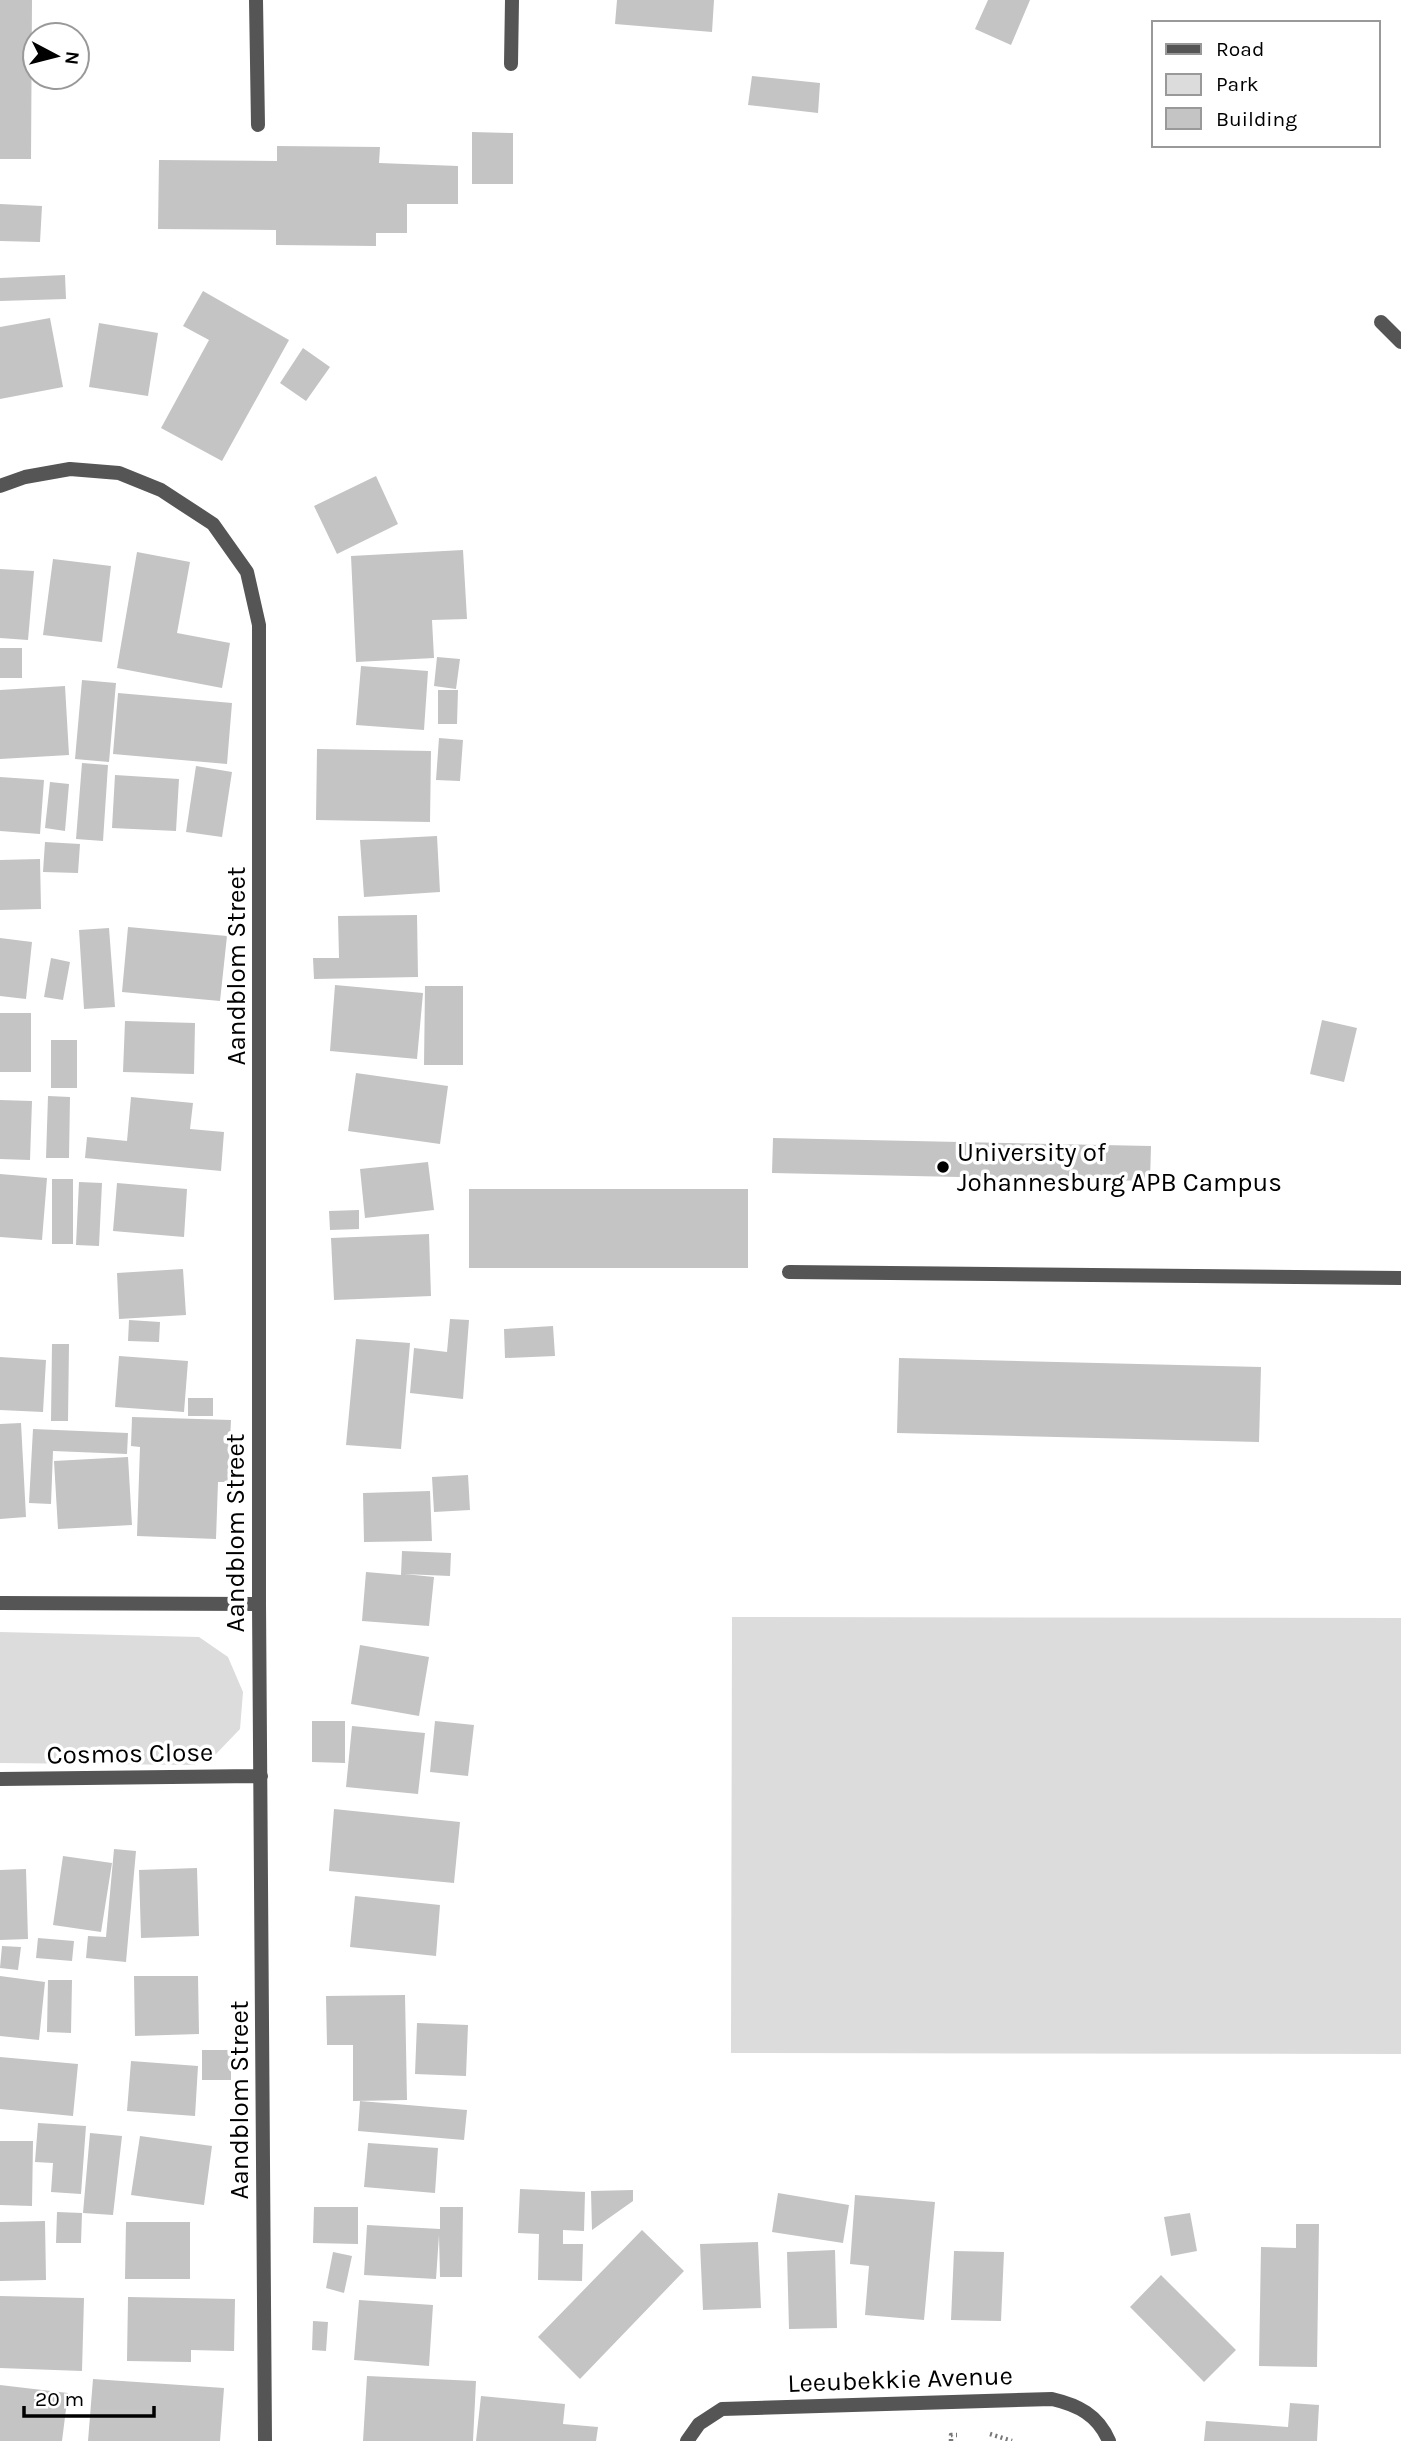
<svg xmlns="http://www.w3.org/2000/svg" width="1401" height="2441" viewBox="0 0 1401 2441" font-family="Karla,sans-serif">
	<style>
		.green { fill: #dcdcdc }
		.building { fill: #c4c4c4 }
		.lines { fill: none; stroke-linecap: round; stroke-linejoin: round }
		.path { stroke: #777; stroke-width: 4.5; stroke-dasharray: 2 3.5; stroke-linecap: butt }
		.service { stroke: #555; stroke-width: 14 }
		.minor { stroke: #555; stroke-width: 14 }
		.poi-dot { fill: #000; stroke: #fff; stroke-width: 2.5 }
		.labels { text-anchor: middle; stroke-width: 7; stroke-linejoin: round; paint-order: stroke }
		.street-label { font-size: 26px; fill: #000; stroke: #fff }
		.poi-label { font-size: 26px; fill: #000; stroke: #fff; text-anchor: start }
	</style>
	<rect width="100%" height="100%" fill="#fff"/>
	<!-- green -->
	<path class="green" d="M732,1617L1401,1618V2054L731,2053Z
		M0,1632L199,1637L228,1657L243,1692L240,1729L216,1754L194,1765L0,1763Z"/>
	<!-- building -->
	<path class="building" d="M0,0H32L31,159H0Z
		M617,0H714L712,32L615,24Z
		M988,0H1030L1011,45L975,29Z
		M752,76L820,83L818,113L748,105Z
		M472,132L513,133V184H472Z
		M277,146L380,147L379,163L458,166V204H407V233H376V246L276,245V230L158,229L159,160L277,161Z
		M0,204L42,206L40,242L0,241Z
		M65,275L66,299L0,301V278Z
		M203,291L289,340L222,461L161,428L209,340L183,326Z
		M50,318L63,387L0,399V327Z
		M99,323L158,333L148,396L89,387Z
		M303,348L330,367L306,401L280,383Z
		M376,476L398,524L337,554L314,506Z
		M463,550L467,619L432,620L434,658L356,662L351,556Z
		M137,552L190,562L177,633L230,643L222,688L117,668Z
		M53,559L111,566L102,642L43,635Z
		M0,569L34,571L28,640L0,638Z
		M0,648H22V678H0Z
		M437,657L460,659L456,689L434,686Z
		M361,666L428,671L424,730L356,725Z
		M82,680L116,683L109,762L75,759Z
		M65,686L69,755L0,759V690Z
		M438,690H458L457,724H438Z
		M118,693L232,703L227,764L113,754Z
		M439,738L463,740L460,781L436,780Z
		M317,749L431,751L430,822L316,820Z
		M82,763L108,765L103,841L76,839Z
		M196,766L232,772L222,837L186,832Z
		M115,775L179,779L176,831L112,828Z
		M0,777L44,780L40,834L0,831Z
		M50,782L69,784L65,831L45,828Z
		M437,836L440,892L364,897L360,840Z
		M45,842L80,844L78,873L43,872Z
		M40,859L41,909L0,910V860Z
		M417,915L418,977L314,979L313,958H339L338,916Z
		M128,927L227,936L220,1001L122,992Z
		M109,928L115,1007L84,1009L79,930Z
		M0,938L32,942L26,999L0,996Z
		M51,958L70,962L63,1000L44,997Z
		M335,985L423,993L417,1059L330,1051Z
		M425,986H463V1065H424Z
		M0,1013H31V1072H0Z
		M1322,1020L1357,1028L1344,1082L1310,1074Z
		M125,1021L195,1023L194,1074L123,1072Z
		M51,1040H77V1088H51Z
		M356,1073L448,1086L440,1144L348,1131Z
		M48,1096L70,1097L69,1158H46Z
		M131,1097L193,1103L190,1129L224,1132L221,1171L85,1158L87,1137L127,1141Z
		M0,1100L32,1101L30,1160L0,1159Z
		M773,1138L1151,1146L1150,1181L772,1173Z
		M428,1162L434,1210L365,1218L360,1169Z
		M0,1174L47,1178L42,1240L0,1237Z
		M52,1179H73V1244H52Z
		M79,1182L102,1183L99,1246L76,1245Z
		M117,1183L187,1189L184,1237L113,1231Z
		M469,1189H748V1268H469Z
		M359,1210V1229L330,1230L329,1211Z
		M429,1234L431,1296L334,1300L331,1238Z
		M183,1269L186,1315L119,1319L117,1273Z
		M450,1319L469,1320L463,1399L410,1393L414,1348L447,1352Z
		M129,1320L160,1322L159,1342L128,1341Z
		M553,1326L555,1356L505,1358L504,1329Z
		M356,1339L410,1343L401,1449L346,1445Z
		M52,1344H69L68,1421H51Z
		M119,1356L188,1361L184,1412L115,1407Z
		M0,1357L46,1360L43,1412L0,1410Z
		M899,1358L1261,1367L1259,1442L897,1433Z
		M188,1398H213V1416H188Z
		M132,1417L231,1420L228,1482H218L216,1539L137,1536L140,1447L131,1446Z
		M21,1423L26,1517L0,1519V1424Z
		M33,1429L128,1433L127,1454L53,1451L51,1504L29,1503Z
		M128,1457L132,1525L58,1529L54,1461Z
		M468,1475L470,1510L434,1512L432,1477Z
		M430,1491L432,1541L364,1542L363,1493Z
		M402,1551L451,1553L450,1576L404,1574L434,1577L429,1626L362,1621L366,1572L401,1575Z
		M360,1645L429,1657L419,1716L351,1704Z
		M312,1721H345V1763L312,1762Z
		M435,1721L474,1725L468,1776L430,1772Z
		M352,1726L425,1733L418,1794L346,1787Z
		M334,1809L460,1822L454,1883L329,1871Z
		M114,1849L136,1851L126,1962L86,1958L88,1936L106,1937Z
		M63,1856L112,1863L101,1932L53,1925Z
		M197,1868L199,1936L141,1938L139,1870Z
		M26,1869L28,1939L0,1940V1870Z
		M355,1896L440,1905L436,1956L350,1947Z
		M38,1938L74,1941L72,1961L36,1958Z
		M2,1946L21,1947L18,1970L0,1968Z
		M0,1976L45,1982L39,2040L0,2036Z
		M134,1976H198L199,2034L135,2036Z
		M48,1980H72L71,2033L47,2032Z
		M405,1995L407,2100L353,2101V2045H327L326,1996Z
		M417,2023L468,2025L466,2076L415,2074Z
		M202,2050H231V2080H202Z
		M0,2057L78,2064L73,2116L0,2109Z
		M131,2061L198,2066L195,2116L127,2111Z
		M360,2101L467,2110L464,2140L358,2131Z
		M38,2123L86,2126L81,2194L51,2192L53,2163L35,2162Z
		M90,2133L122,2136L113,2215L83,2213Z
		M140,2136L212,2146L204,2205L131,2195Z
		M0,2141H33L32,2206L0,2205Z
		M368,2143L438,2148L435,2193L364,2187Z
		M520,2189L585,2192L584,2231L563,2230V2244H583L582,2281L538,2280L539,2234L518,2233Z
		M633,2190V2201L592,2230L591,2191Z
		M778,2193L849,2205L843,2243L772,2232Z
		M855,2195L935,2202L924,2320L865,2315L869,2266L850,2264Z
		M314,2207H358V2244L313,2243Z
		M440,2207H463L462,2277H440L439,2235L436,2279L364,2275L367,2225L440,2229Z
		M57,2212L82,2213L81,2243H56Z
		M1190,2213L1197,2251L1171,2256L1164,2217Z
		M45,2221L46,2280L0,2281V2222Z
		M126,2222H190V2279H125Z
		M1296,2224H1319L1317,2367L1259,2366L1261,2247L1296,2248Z
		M642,2230L684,2271L580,2379L538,2337Z
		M758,2242L761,2308L703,2310L700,2244Z
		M835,2250L837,2328L789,2329L787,2252Z
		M954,2251L1004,2252L1001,2321L951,2320Z
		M333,2252L352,2256L344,2293L326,2288Z
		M1161,2275L1236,2350L1204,2382L1130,2307Z
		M0,2296L84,2298L82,2371L0,2368Z
		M128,2297L235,2299L234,2351L191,2350V2362L127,2361Z
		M359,2300L433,2305L429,2366L354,2360Z
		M313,2321L328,2322L326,2351L312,2350Z
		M367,2376L476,2381L473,2441H363Z
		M93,2379L224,2388L220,2441H88Z
		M0,2385L68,2393L62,2441H0Z
		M481,2396L565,2404L563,2424L598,2427L596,2441H476Z
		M1290,2403L1319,2405L1317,2441H1204L1206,2421L1288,2427Z"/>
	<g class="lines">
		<!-- path -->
		<path class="path" d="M990,2434L1012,2441
			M951,2441V2435H957"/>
		<!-- service -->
		<path class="service" d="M256,0L258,125
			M511,64L512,0
			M1381,322L1401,342
			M789,1272L1401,1278"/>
		<!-- minor -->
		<path class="minor" d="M0,486L25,477L70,469L119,473L161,490L213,524L247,572L259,625V1604L265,2441
			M0,1603L259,1604
			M0,1779L261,1776
			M687,2441L699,2424L722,2409L1052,2399C1078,2405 1098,2415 1109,2441"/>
	</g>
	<!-- markers -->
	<circle class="poi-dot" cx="943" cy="1167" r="7"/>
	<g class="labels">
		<!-- street labels -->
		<g class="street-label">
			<text transform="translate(236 966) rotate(-90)" y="9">Aandblom Street</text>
			<text transform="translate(235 1533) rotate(-90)" y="9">Aandblom Street</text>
			<text transform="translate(130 1753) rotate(-1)" y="9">Cosmos Close</text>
			<text transform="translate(239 2100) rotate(-90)" y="9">Aandblom Street</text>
			<text transform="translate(900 2379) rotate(-2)" y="9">Leeubekkie Avenue</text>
		</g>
		<!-- poi labels -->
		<g class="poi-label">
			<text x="957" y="1161">University of<tspan x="957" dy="30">Johannesburg APB Campus</tspan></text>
		</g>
	</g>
	<!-- legend -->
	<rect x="1152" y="21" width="228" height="126" fill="#ffffff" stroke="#999999" stroke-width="2"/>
	<rect x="1166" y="44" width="35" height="10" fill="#555555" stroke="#999999" stroke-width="2"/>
	<text x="1216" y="56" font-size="21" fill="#000000">Road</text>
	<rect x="1166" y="74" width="35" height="21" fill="#dcdcdc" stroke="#999999" stroke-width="2"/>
	<text x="1216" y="91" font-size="21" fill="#000000">Park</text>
	<rect x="1166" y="108" width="35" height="21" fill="#c4c4c4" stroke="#999999" stroke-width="2"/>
	<text x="1216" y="126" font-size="21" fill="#000000">Building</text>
	<!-- north arrow -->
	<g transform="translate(56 56) rotate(97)"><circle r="33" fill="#ffffff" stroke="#999999" stroke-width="2"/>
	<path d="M0-5L12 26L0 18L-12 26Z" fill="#000000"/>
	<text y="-10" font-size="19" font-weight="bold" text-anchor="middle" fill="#000000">N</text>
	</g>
	<!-- scale -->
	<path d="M24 2406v10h130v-10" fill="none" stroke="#000000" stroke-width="3.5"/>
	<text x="35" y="2406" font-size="21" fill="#000000" stroke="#ffffff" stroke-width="5" paint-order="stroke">20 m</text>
</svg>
